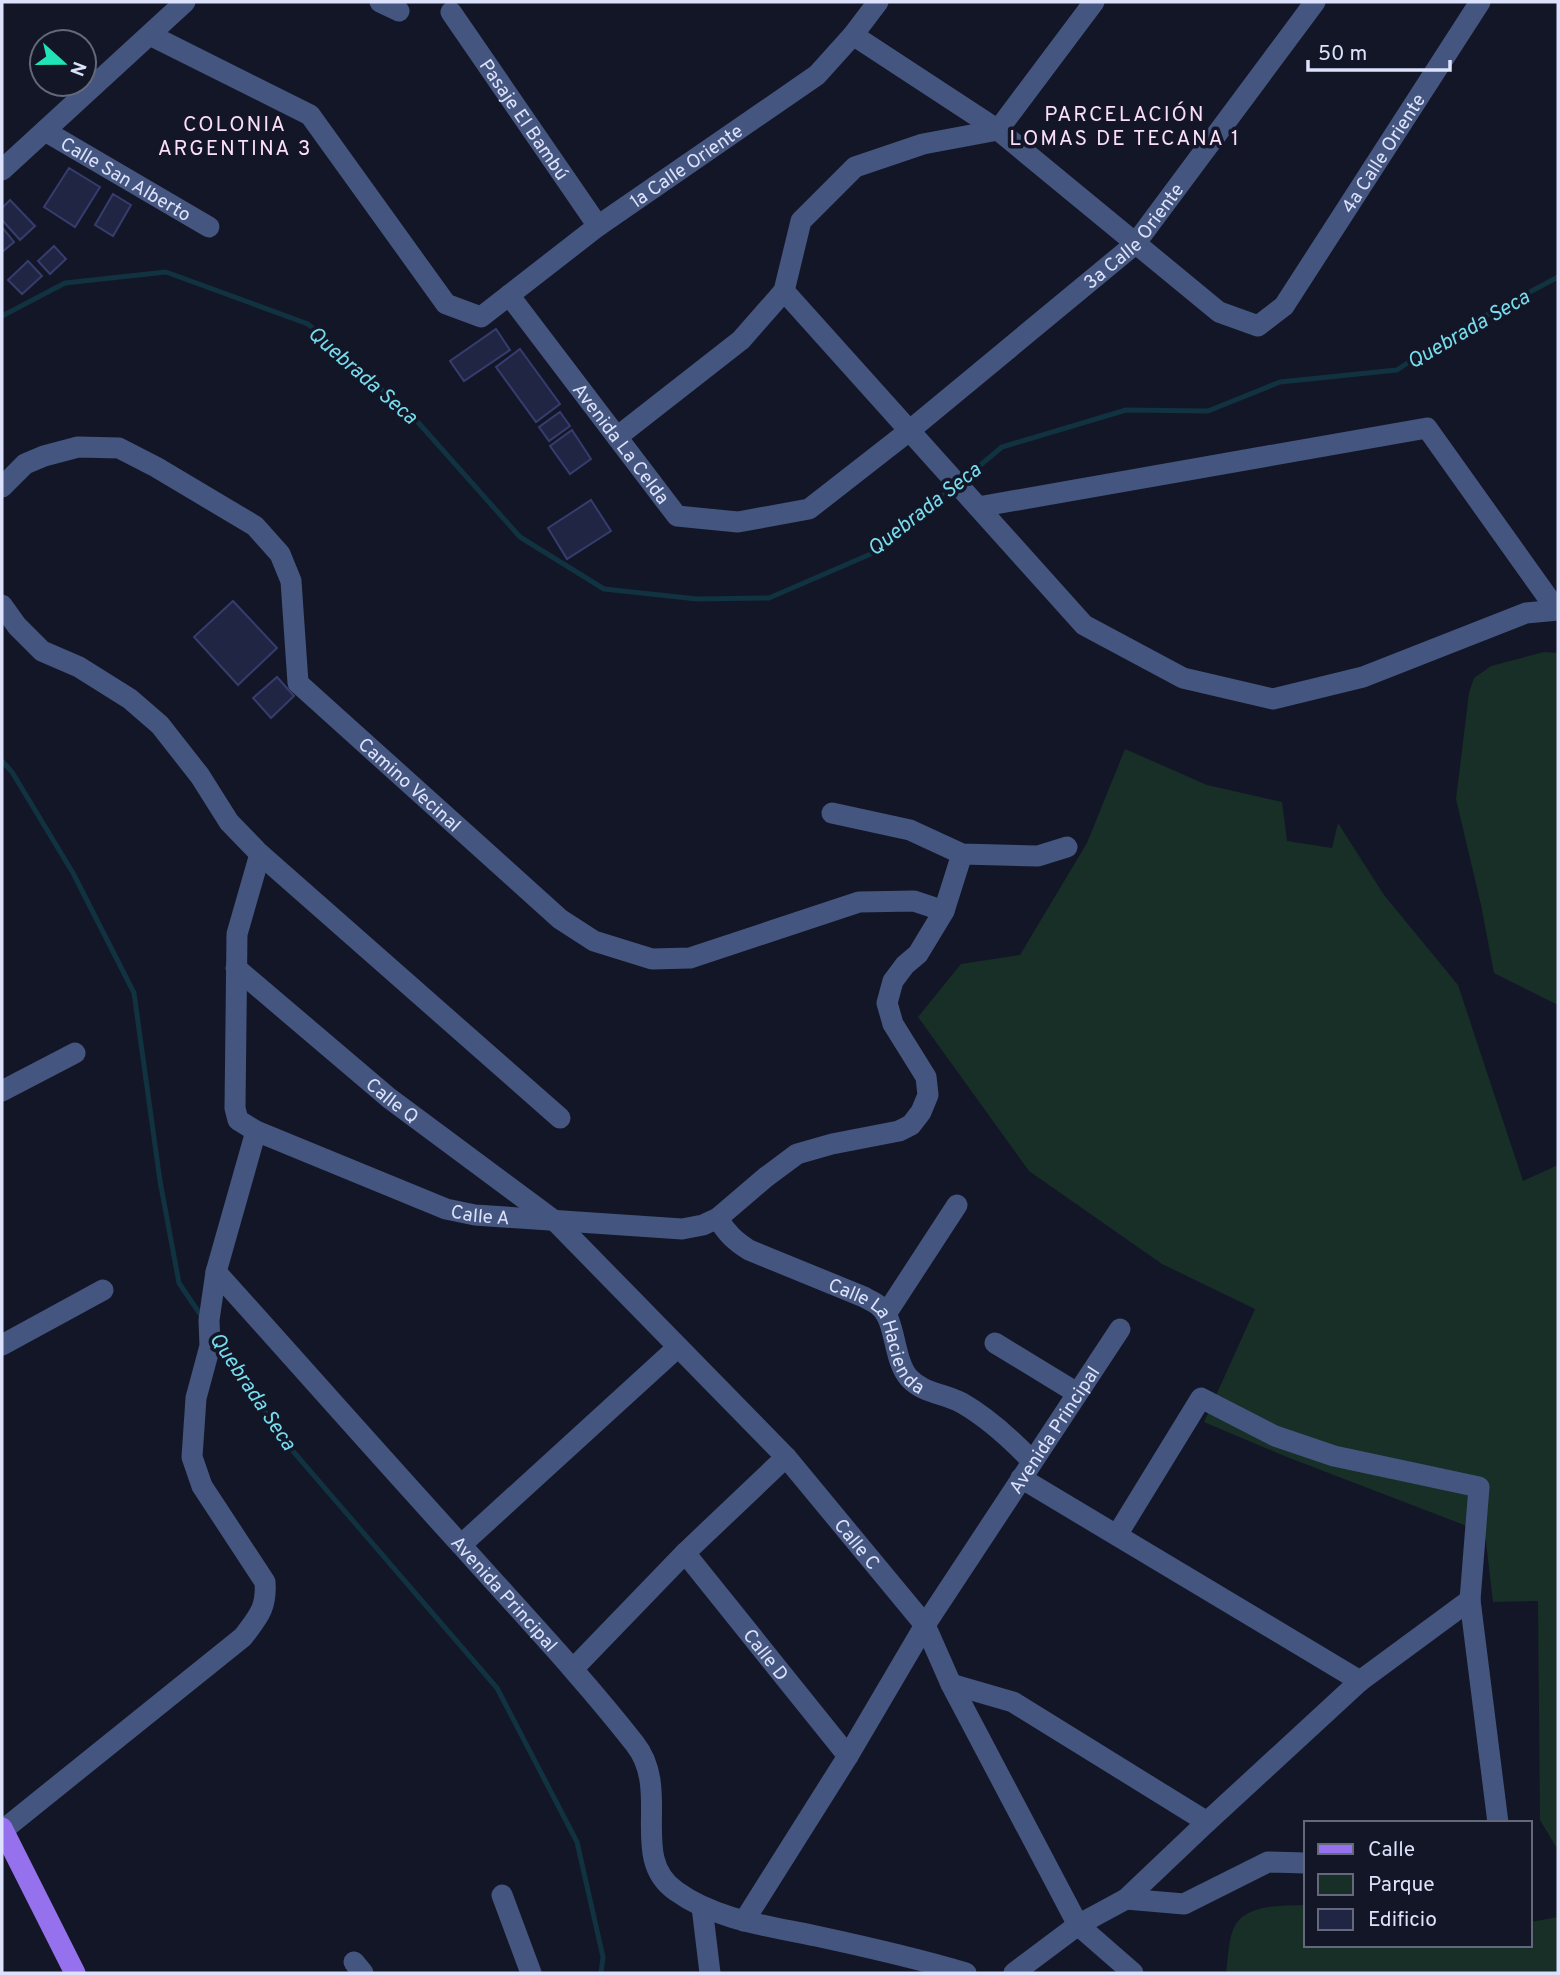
<svg xmlns="http://www.w3.org/2000/svg" width="1560" height="1975" viewBox="0 0 1560 1975" font-family="Overpass,sans-serif">
	<style>
		.green { fill: #172f26 }
		.lines { fill: none; stroke-linecap: round; stroke-linejoin: round }
		.stream { stroke: #113240; stroke-width: 5 }
		.building { fill: #212544; stroke: #363d6e; stroke-width: 2 }
		.minor { stroke: #44557f; stroke-width: 21 }
		.major { stroke: #9671ed; stroke-width: 21 }
		.labels { text-anchor: middle; stroke-width: 7; stroke-linejoin: round; paint-order: stroke }
		.street-label { font-size: 19px; fill: #dce2fb; stroke: #131626 }
		.neighbourhood-label { font-size: 21px; letter-spacing: 2px; fill: #fbdefa; stroke: #131626 }
		.water-label { font-size: 21px; font-style: italic; fill: #7de; stroke: #131626 }
	</style>
	<rect width="100%" height="100%" fill="#131626"/>
	<!-- green -->
	<path class="green" d="M1544,652L1558,653V1005L1494,973L1481,905L1456,799L1469,693L1474,678L1491,666Z
		M1125,749L1207,785L1282,802L1287,841L1332,848L1338,823L1384,895L1458,985L1523,1181L1558,1165V1850L1540,1820L1538,1601L1493,1602L1485,1533L1287,1457L1204,1422L1255,1309L1162,1264L1029,1171L918,1017L961,964L1020,955L1087,843Z
		M1306,1905V1945H1530V1922L1558,1917V1973H1226C1228,1960 1228,1942 1233,1930C1244,1903 1282,1906 1306,1905Z"/>
	<g class="lines">
		<!-- stream -->
		<path class="stream" d="M2,316L65,283L166,272L308,324L416,420L520,537L604,589L697,599L769,598L873,553L952,488
			M960,482L1002,447L1126,410L1208,411L1280,382L1397,370L1451,334L1558,277
			M2,761L12,772L73,873L134,993L160,1181L179,1283L202,1317
			M217,1340L286,1443L497,1688L577,1842L603,1957L601,1973"/>
	</g>
	<!-- building -->
	<path class="building" d="M69,168L100,187L75,227L44,207Z
		M113,194L131,205L113,236L95,225Z
		M10,200L35,226L20,240L2,220V208Z
		M2,227L14,242L2,252Z
		M54,246L66,259L50,274L38,261Z
		M28,261L42,276L22,294L8,280Z
		M496,329L510,350L464,381L450,361Z
		M520,349L560,404L536,422L496,367Z
		M560,412L570,426L549,441L539,427Z
		M572,430L591,459L570,474L550,446Z
		M591,500L611,531L567,559L548,528Z
		M233,601L277,648L238,685L194,637Z
		M277,677L294,696L271,718L253,698Z"/>
	<g class="lines">
		<!-- minor -->
		<g class="minor">
			<path d="M380,2L399,11"/>
			<path id="s1" d="M451,12L598,226"/>
			<path id="s2" d="M150,35L310,115L446,304L481,317L598,226L817,75L853,35L878,2"/>
			<path id="s3" d="M853,35L998,130L1219,312L1258,326L1284,306L1480,2"/>
			<path id="s4" d="M45,131L209,227"/>
			<path d="M2,170L185,2"/>
			<path d="M784,291L1084,625L1183,678L1273,699L1363,677L1526,613L1558,610"/>
			<path id="s5" d="M509,295L677,516L738,522L809,509L909,431L1135,244L1315,2"/>
			<path d="M617,437L741,340L784,291L801,221L855,167L923,144L998,130L1094,2"/>
			<path id="s6" d="M2,487L25,464L44,456L78,447L119,448L156,467L255,526L280,554L291,581L298,683L560,919L594,941L652,959L690,958L859,902L914,901L944,911"/>
			<path d="M978,507L1427,428L1556,609"/>
			<path id="s7" d="M2,605L17,626L42,651L79,667L130,699L160,725L200,776L229,822L260,854L237,934L235,1108L238,1120L256,1131L446,1209L475,1215L682,1229L703,1225L718,1218L766,1177L797,1154L832,1144L899,1131L911,1125L921,1112L928,1095L926,1077L893,1024L887,1003L893,981L905,965L918,954L944,911L962,854"/>
			<path d="M832,813L910,830L962,854L1038,856L1067,847"/>
			<path d="M260,854L560,1118"/>
			<path id="s8" d="M236,968L389,1098L556,1222L786,1457L925,1625L951,1684L1078,1925L1133,1973"/>
			<path d="M2,1091L75,1053"/>
			<path id="s9" d="M718,1218C726,1233 735,1241 749,1250L864,1297C869,1300 874,1302 878,1305C897,1319 892,1358 909,1378C924,1394 944,1393 962,1403C988,1418 1011,1439 1032,1461"/>
			<path id="s10" d="M216,1272C298,1363 379,1455 462,1546C520,1611 581,1675 635,1744C672,1791 628,1858 676,1891C716,1920 769,1926 816,1936C867,1947 916,1958 966,1973"/>
			<path d="M886,1314L957,1205"/>
			<path d="M995,1343L1077,1393"/>
			<path d="M2,1345L103,1290"/>
			<path d="M1021,1478L1360,1681"/>
			<path d="M1117,1535L1201,1398L1275,1436L1334,1456L1479,1487L1470,1600L1498,1823"/>
			<path d="M461,1545L678,1347"/>
			<path id="s11" d="M685,1553L848,1756"/>
			<path d="M573,1669L685,1553L786,1457"/>
			<path d="M951,1684L1013,1702L1207,1822L1360,1681L1470,1600"/>
			<path d="M3,1830L243,1637C258,1617 267,1608 265,1582L202,1486L192,1457L196,1398L210,1346L209,1320L216,1272L256,1131"/>
			<path d="M502,1895L531,1973"/>
			<path d="M1126,1899L1184,1904L1268,1862L1306,1863"/>
			<path d="M702,1907L710,1973"/>
			<path id="s12" d="M744,1921L848,1756L925,1625L1120,1329"/>
			<path d="M354,1962L363,1973"/>
			<path d="M1014,1973L1078,1925L1126,1899L1207,1822"/>
		</g>
		<!-- major -->
		<path class="major" d="M2,1828L75,1973"/>
	</g>
	<g class="labels">
		<!-- street labels -->
		<g class="street-label">
			<text dy="7" stroke="none"><textPath href="#s1" startOffset="130">Pasaje El Bambú</textPath></text>
			<text dy="7" stroke="none"><textPath href="#s3" startOffset="716">4a Calle Oriente</textPath></text>
			<text dy="7" stroke="none"><textPath href="#s2" startOffset="704">1a Calle Oriente</textPath></text>
			<text dy="7" stroke="none"><textPath href="#s4" startOffset="94">Calle San Alberto</textPath></text>
			<text dy="7" stroke="none"><textPath href="#s5" startOffset="836">3a Calle Oriente</textPath></text>
			<text dy="7" stroke="none"><textPath href="#s5" startOffset="186">Avenida La Celda</textPath></text>
			<text dy="7" stroke="none"><textPath href="#s6" startOffset="606">Camino Vecinal</textPath></text>
			<text dy="7" stroke="none"><textPath href="#s8" startOffset="205">Calle Q</textPath></text>
			<text dy="7" stroke="none"><textPath href="#s7" startOffset="896">Calle A</textPath></text>
			<text dy="7" stroke="none"><textPath href="#s9" startOffset="208">Calle La Hacienda</textPath></text>
			<text dy="7" stroke="none"><textPath href="#s12" startOffset="581">Avenida Principal</textPath></text>
			<text dy="7" stroke="none"><textPath href="#s8" startOffset="850">Calle C</textPath></text>
			<text dy="7" stroke="none"><textPath href="#s10" startOffset="432">Avenida Principal</textPath></text>
			<text dy="7" stroke="none"><textPath href="#s11" startOffset="130">Calle D</textPath></text>
		</g>
		<!-- neighbourhood labels -->
		<g class="neighbourhood-label">
			<text x="1125" y="121">PARCELACIÓN<tspan x="1125" dy="24">LOMAS DE TECANA 1</tspan></text>
			<text x="235" y="131">COLONIA<tspan x="235" dy="24">ARGENTINA 3</tspan></text>
		</g>
		<!-- water labels -->
		<g class="water-label">
			<text transform="translate(1468 329) rotate(-30)" y="7">Quebrada Seca</text>
			<text transform="translate(363 375) rotate(41)" y="7">Quebrada Seca</text>
			<text transform="translate(924 509) rotate(-38)" y="7">Quebrada Seca</text>
			<text transform="translate(253 1391) rotate(56)" y="7">Quebrada Seca</text>
		</g>
	</g>
	<!-- border -->
	<rect width="1560" height="1975" fill="none" stroke="#dce2fb" stroke-width="7"/>
	<!-- legend -->
	<rect x="1304" y="1821" width="228" height="126" fill="#131626" stroke="#63687b" stroke-width="2"/>
	<rect x="1318" y="1844" width="35" height="10" fill="#9671ed" stroke="#63687b" stroke-width="2"/>
	<text x="1368" y="1856" font-size="21" fill="#dce2fb">Calle</text>
	<rect x="1318" y="1874" width="35" height="21" fill="#172f26" stroke="#63687b" stroke-width="2"/>
	<text x="1368" y="1891" font-size="21" fill="#dce2fb">Parque</text>
	<rect x="1318" y="1909" width="35" height="21" fill="#212544" stroke="#63687b" stroke-width="2"/>
	<text x="1368" y="1926" font-size="21" fill="#dce2fb">Edificio</text>
	<!-- north arrow -->
	<g transform="translate(63 63) rotate(111)"><circle r="33" fill="#131626" stroke="#63687b" stroke-width="2"/>
	<path d="M0-5L12 26L0 18L-12 26Z" fill="#20e3b7"/>
	<text y="-10" font-size="19" font-weight="bold" text-anchor="middle" fill="#dce2fb">N</text>
	</g>
	<!-- scale -->
	<path d="M1308 60v10h142v-10" fill="none" stroke="#dce2fb" stroke-width="3.5"/>
	<text x="1318" y="60" font-size="21" fill="#dce2fb" stroke="#131626" stroke-width="5" paint-order="stroke">50 m</text>
</svg>
